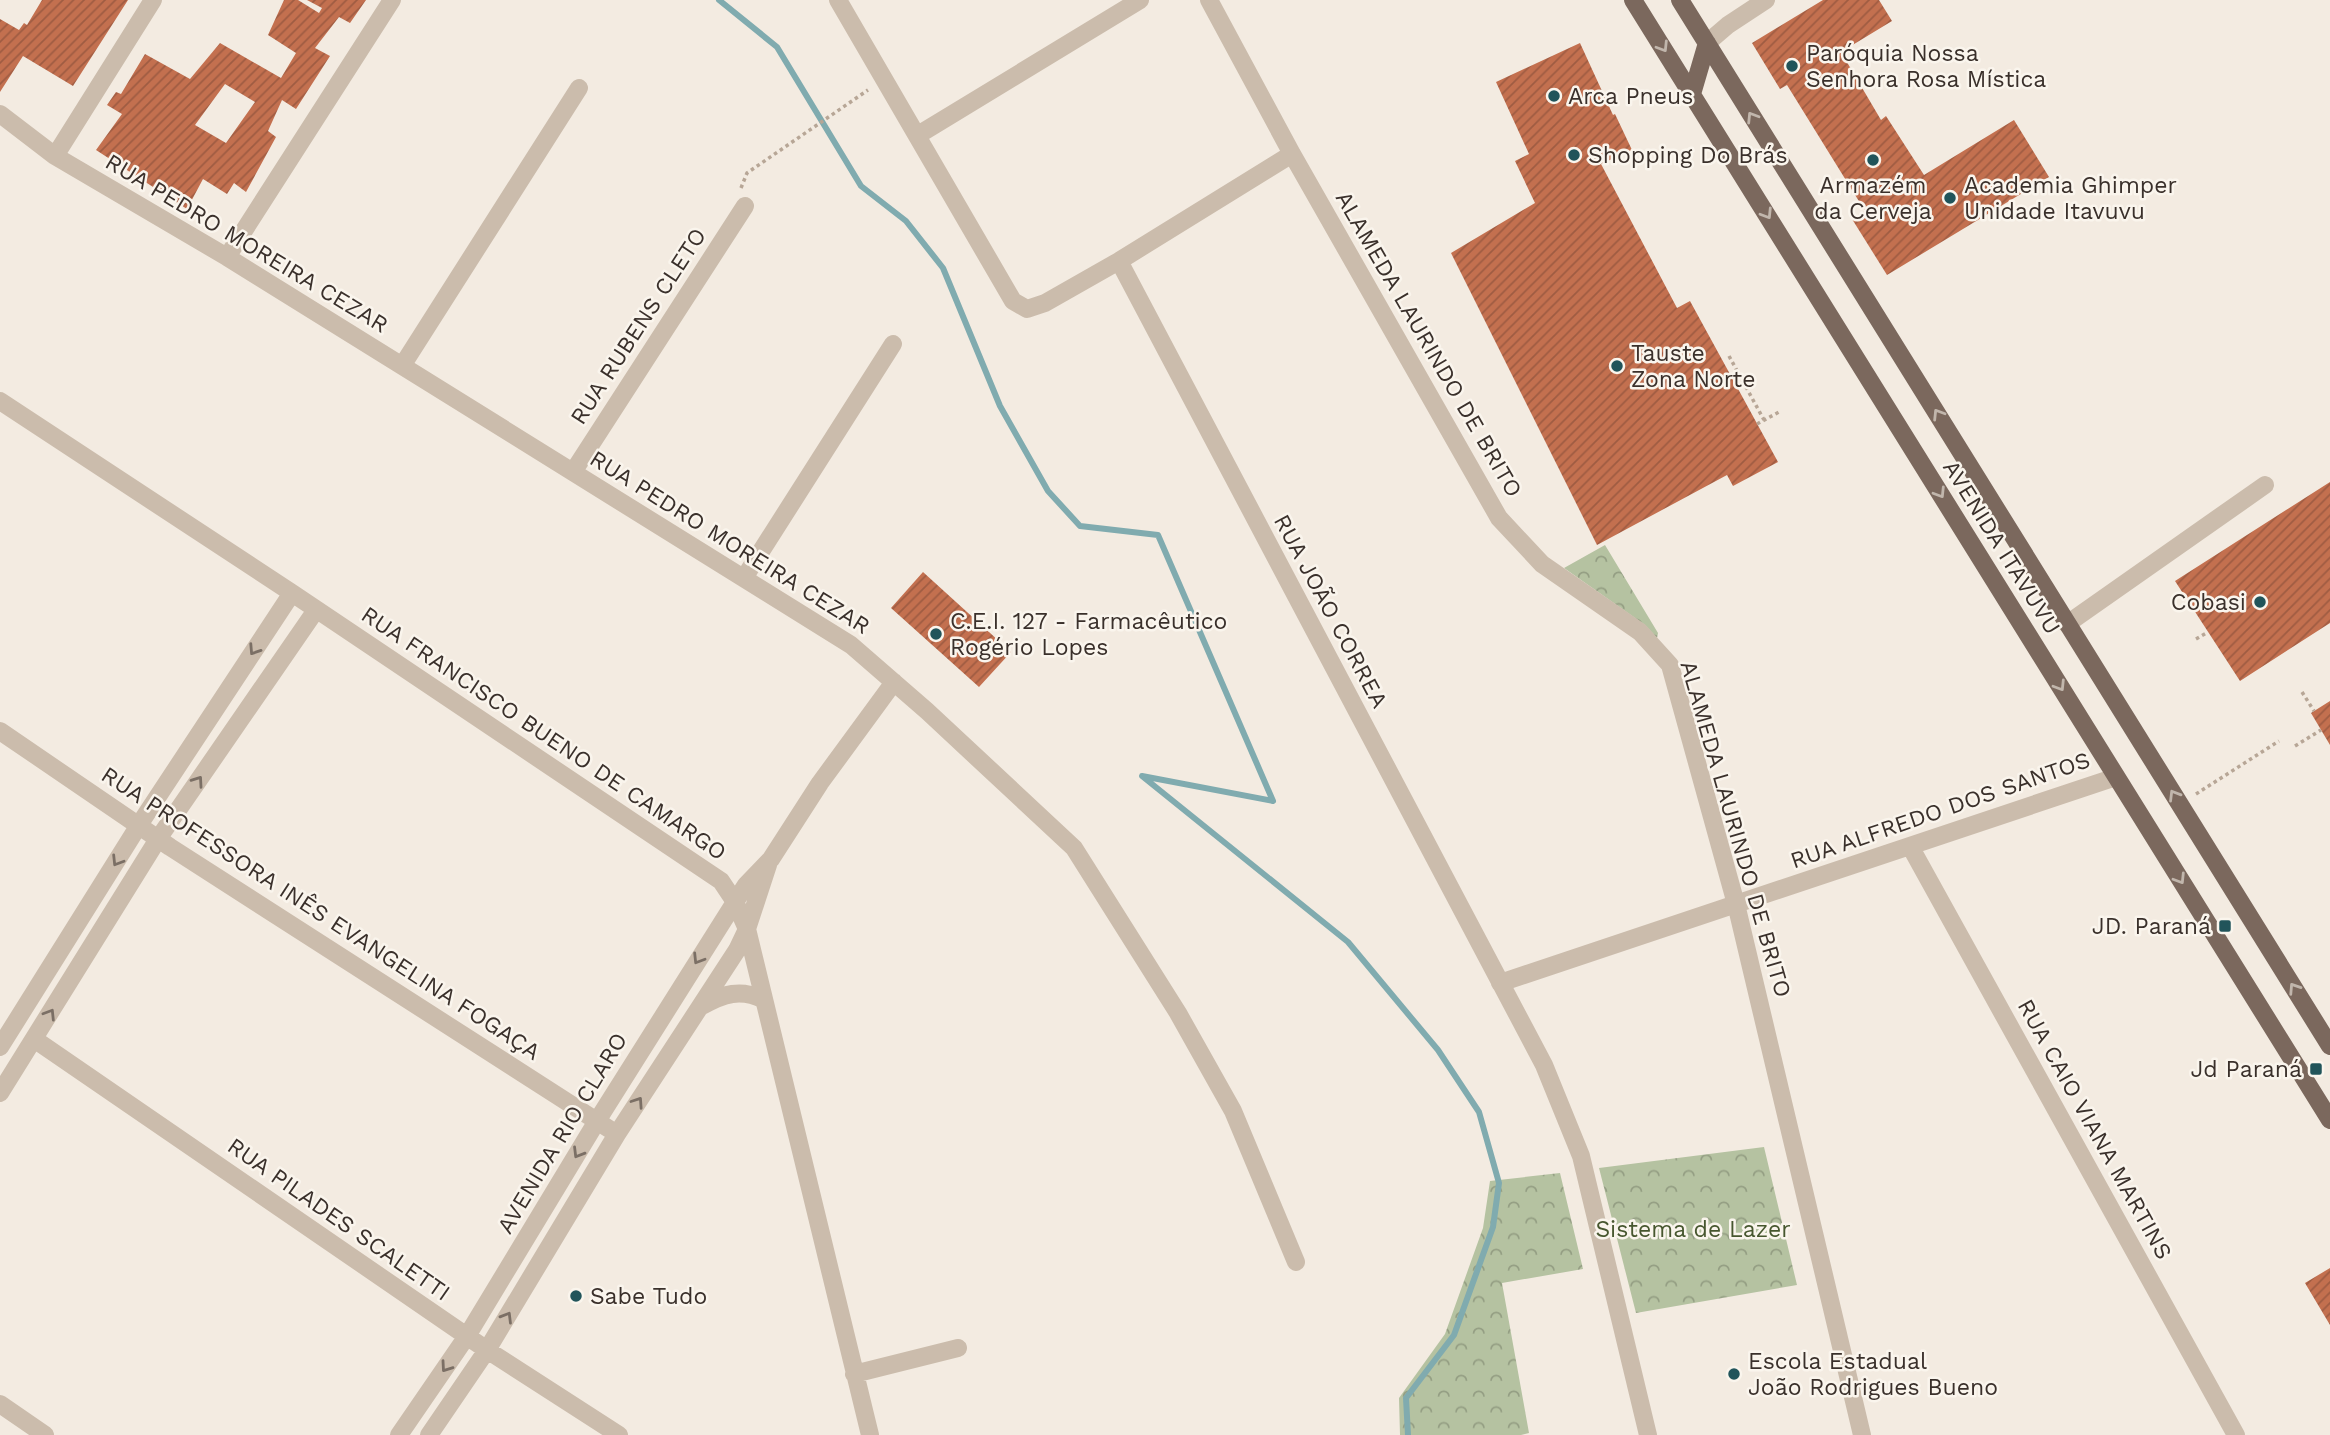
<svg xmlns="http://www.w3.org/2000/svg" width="2330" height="1435" viewBox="0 0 2330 1435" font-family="'Work Sans',sans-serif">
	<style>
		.park { fill: url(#park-crowns) }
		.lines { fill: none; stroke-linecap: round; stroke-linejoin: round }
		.stream { stroke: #80abaf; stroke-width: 6 }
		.building { fill: url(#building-hatch); fill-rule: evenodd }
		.path { stroke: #b7a696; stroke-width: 3.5; stroke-dasharray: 3.5 3.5; stroke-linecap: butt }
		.minor { stroke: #cbbcac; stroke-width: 18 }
		.major { stroke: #7b685d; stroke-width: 18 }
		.oneway { stroke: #c1b6ac }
		.oneway2 { stroke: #7b6f65 }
		.poi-dot { fill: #21545a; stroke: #faf5ed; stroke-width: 2.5 }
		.labels { text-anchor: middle; stroke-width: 5; stroke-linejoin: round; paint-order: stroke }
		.poi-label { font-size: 23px; fill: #3a302b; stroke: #faf5ed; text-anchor: start }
		.street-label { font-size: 23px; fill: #3a302b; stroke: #faf5ed }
		.park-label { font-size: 23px; fill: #47572f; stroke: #faf5ed }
	</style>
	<defs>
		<pattern id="park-crowns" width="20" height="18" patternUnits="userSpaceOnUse" patternTransform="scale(1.75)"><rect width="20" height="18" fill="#b5c2a1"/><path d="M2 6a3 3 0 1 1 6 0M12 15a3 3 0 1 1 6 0" fill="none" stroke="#949e83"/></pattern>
		<pattern id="building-hatch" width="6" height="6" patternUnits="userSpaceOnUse" patternTransform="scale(1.75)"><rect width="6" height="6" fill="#c3704f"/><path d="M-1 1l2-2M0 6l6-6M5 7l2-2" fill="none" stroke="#9f5c42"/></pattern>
	</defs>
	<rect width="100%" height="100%" fill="#f3ebe1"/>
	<!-- park -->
	<path class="park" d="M1605,545L1658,633L1657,638L1645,625L1564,568Z
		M1764,1147L1797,1285L1636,1313L1599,1168Z
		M1560,1173L1583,1269L1502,1283L1529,1433L1521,1435H1400L1399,1398L1445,1334L1483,1228L1490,1181Z"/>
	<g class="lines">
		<!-- stream -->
		<path class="stream" d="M719,0L777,47L861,186L906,221L943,268L1000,406L1048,491L1080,526L1158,535L1273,801L1142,776L1348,942L1438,1050L1479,1112L1499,1183L1493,1227L1454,1335L1406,1398L1408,1435"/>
	</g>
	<!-- building -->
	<path class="building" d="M42,0H128L73,86L23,56L0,92V19L19,30L24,23L27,25Z
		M284,0H298L319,13L322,8L307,0H366L350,23L339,17L315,48L330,56L296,109L282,100L268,131L276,137L246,192L234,183L227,194L203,179L187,209L96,150L122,114L107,105L116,92L121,94L145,54L190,79L220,43L281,78L296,53L268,35ZM225,84L255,102L226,143L195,125Z
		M1823,0H1879L1892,21L1841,52L1881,120L1886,116L1924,175L2014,120L2049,177L1887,275L1852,219L1865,211L1787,85L1780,89L1752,43Z
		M1580,43L1613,115L1615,114L1632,150L1601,164L1677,308L1690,301L1778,462L1733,486L1727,475L1597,545L1451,253L1535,203L1515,161L1529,154L1496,82Z
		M2330,482V623L2240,681L2175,581Z
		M923,572L1011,652L979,687L891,608Z
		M2330,701V745L2311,713Z
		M2330,1268V1325L2305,1283Z"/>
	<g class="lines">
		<!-- path -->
		<path class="path" d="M741,188L747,173L868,90
			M1729,356L1764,420
			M1757,424L1779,412
			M2196,639L2208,632
			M2302,692L2314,711
			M2295,746L2321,730
			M2196,794L2279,741"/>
		<!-- minor -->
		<path class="minor" d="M838,0L1013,301L1027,309L1045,303L1119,261L1292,154
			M1209,0L1292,154L1499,518L1542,564L1640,632L1670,665L1736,904L1862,1435
			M1707,43L1728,25L1766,0
			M0,114L55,156L227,257L851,645L927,711L1074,848L1178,1013L1233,1111L1296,1262
			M918,135L1140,0
			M55,156L153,0
			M227,257L392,0
			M1119,261L1544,1065L1581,1156L1648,1435
			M402,366L579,88
			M0,401L292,593L721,881L735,902L747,929L870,1435
			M573,472L745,206
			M744,578L893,344
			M2067,624L2265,485
			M0,731L170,847L617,1134
			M1910,846L2236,1435
			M1500,983L2116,777
			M702,1006C723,994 741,988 764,1000
			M34,1039L487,1350L619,1435
			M0,1047L139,825L292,593
			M0,1093L158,839L316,610
			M854,1374L958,1348
			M0,1404L45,1435
			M399,1435L467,1336L597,1121L735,902L746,885L771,859L820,783L894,682
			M429,1435L487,1350L617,1134L737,950L747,929L768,865"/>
		<!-- major -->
		<path class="major" d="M1633,0L2330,1120
			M1680,0L2330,1046
			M1692,94L1707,43"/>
	</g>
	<!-- one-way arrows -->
	<defs><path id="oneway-chevron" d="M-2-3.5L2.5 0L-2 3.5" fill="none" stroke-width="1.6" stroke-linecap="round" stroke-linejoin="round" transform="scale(1.75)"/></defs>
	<g class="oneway">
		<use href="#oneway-chevron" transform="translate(1663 47) rotate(58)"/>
		<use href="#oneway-chevron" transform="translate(1752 117) rotate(-122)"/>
		<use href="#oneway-chevron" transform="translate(1767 214) rotate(58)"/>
		<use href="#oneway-chevron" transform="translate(1938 414) rotate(-122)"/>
		<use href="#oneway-chevron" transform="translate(1940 493) rotate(58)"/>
		<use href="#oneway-chevron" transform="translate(2060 686) rotate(58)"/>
		<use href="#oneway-chevron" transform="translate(2174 795) rotate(-121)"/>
		<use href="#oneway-chevron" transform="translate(2180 879) rotate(58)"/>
		<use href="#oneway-chevron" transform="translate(2294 988) rotate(-123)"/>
	</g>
	<g class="oneway2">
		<use href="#oneway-chevron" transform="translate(254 650) rotate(123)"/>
		<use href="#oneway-chevron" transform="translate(198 781) rotate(-55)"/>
		<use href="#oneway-chevron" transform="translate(117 861) rotate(122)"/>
		<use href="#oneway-chevron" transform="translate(698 959) rotate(122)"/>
		<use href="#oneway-chevron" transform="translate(50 1014) rotate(-58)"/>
		<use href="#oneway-chevron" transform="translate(638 1102) rotate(-56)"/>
		<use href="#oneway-chevron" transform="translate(578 1153) rotate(121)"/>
		<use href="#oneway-chevron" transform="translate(507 1317) rotate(-59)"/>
		<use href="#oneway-chevron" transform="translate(446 1367) rotate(125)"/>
	</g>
	<!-- markers -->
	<g class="poi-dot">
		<circle cx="1792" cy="66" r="7"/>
		<circle cx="1554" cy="96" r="7"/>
		<circle cx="1574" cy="155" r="7"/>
		<circle cx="1873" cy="160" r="7"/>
		<circle cx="1950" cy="198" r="7"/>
		<circle cx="1617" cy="366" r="7"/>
		<circle cx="2260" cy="602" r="7"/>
		<circle cx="936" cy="634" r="7"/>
		<rect x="2218" y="919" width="14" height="14" rx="3.5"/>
		<rect x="2309" y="1062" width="14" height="14" rx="3.5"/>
		<circle cx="576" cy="1296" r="7"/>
		<circle cx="1734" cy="1374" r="7"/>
	</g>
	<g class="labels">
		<!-- poi labels -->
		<g class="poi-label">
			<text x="1806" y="61">Paróquia Nossa<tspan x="1806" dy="26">Senhora Rosa Mística</tspan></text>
			<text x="1568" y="104">Arca Pneus</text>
			<text x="1588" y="163">Shopping Do Brás</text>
			<text x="1873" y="193" text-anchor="middle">Armazém<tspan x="1873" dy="26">da Cerveja</tspan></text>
			<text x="1964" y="193">Academia Ghimper<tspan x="1964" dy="26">Unidade Itavuvu</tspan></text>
			<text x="1631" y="361">Tauste<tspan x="1631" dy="26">Zona Norte</tspan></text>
			<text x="2246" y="610" text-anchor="end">Cobasi</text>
			<text x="950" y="629">C.E.I. 127 - Farmacêutico<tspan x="950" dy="26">Rogério Lopes</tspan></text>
			<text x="2211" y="934" text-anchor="end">JD. Paraná</text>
			<text x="2302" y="1077" text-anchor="end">Jd Paraná</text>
			<text x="590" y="1304">Sabe Tudo</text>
			<text x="1748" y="1369">Escola Estadual<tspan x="1748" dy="26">João Rodrigues Bueno</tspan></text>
		</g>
		<!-- street labels -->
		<g class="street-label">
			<text transform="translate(247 243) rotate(31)" y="8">RUA PEDRO MOREIRA CEZAR</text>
			<text transform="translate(638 326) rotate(-57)" y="8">RUA RUBENS CLETO</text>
			<text transform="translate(1429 344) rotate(60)" y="8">ALAMEDA LAURINDO DE BRITO</text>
			<text transform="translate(730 542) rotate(32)" y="8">RUA PEDRO MOREIRA CEZAR</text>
			<text transform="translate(2002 547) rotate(58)" y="8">AVENIDA ITAVUVU</text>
			<text transform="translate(1331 611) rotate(62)" y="8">RUA JOÃO CORREA</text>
			<text transform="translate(544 733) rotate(34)" y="8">RUA FRANCISCO BUENO DE CAMARGO</text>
			<text transform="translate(1940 810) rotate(-19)" y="8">RUA ALFREDO DOS SANTOS</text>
			<text transform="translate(1736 829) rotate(74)" y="8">ALAMEDA LAURINDO DE BRITO</text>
			<text transform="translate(321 913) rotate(33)" y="8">RUA PROFESSORA INÊS EVANGELINA FOGAÇA</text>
			<text transform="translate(2095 1129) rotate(61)" y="8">RUA CAIO VIANA MARTINS</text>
			<text transform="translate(562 1133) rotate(-59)" y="8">AVENIDA RIO CLARO</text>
			<text transform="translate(339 1219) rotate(35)" y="8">RUA PILADES SCALETTI</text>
		</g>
		<!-- park labels -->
		<g class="park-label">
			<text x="1693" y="1237">Sistema de Lazer</text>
		</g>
	</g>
</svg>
